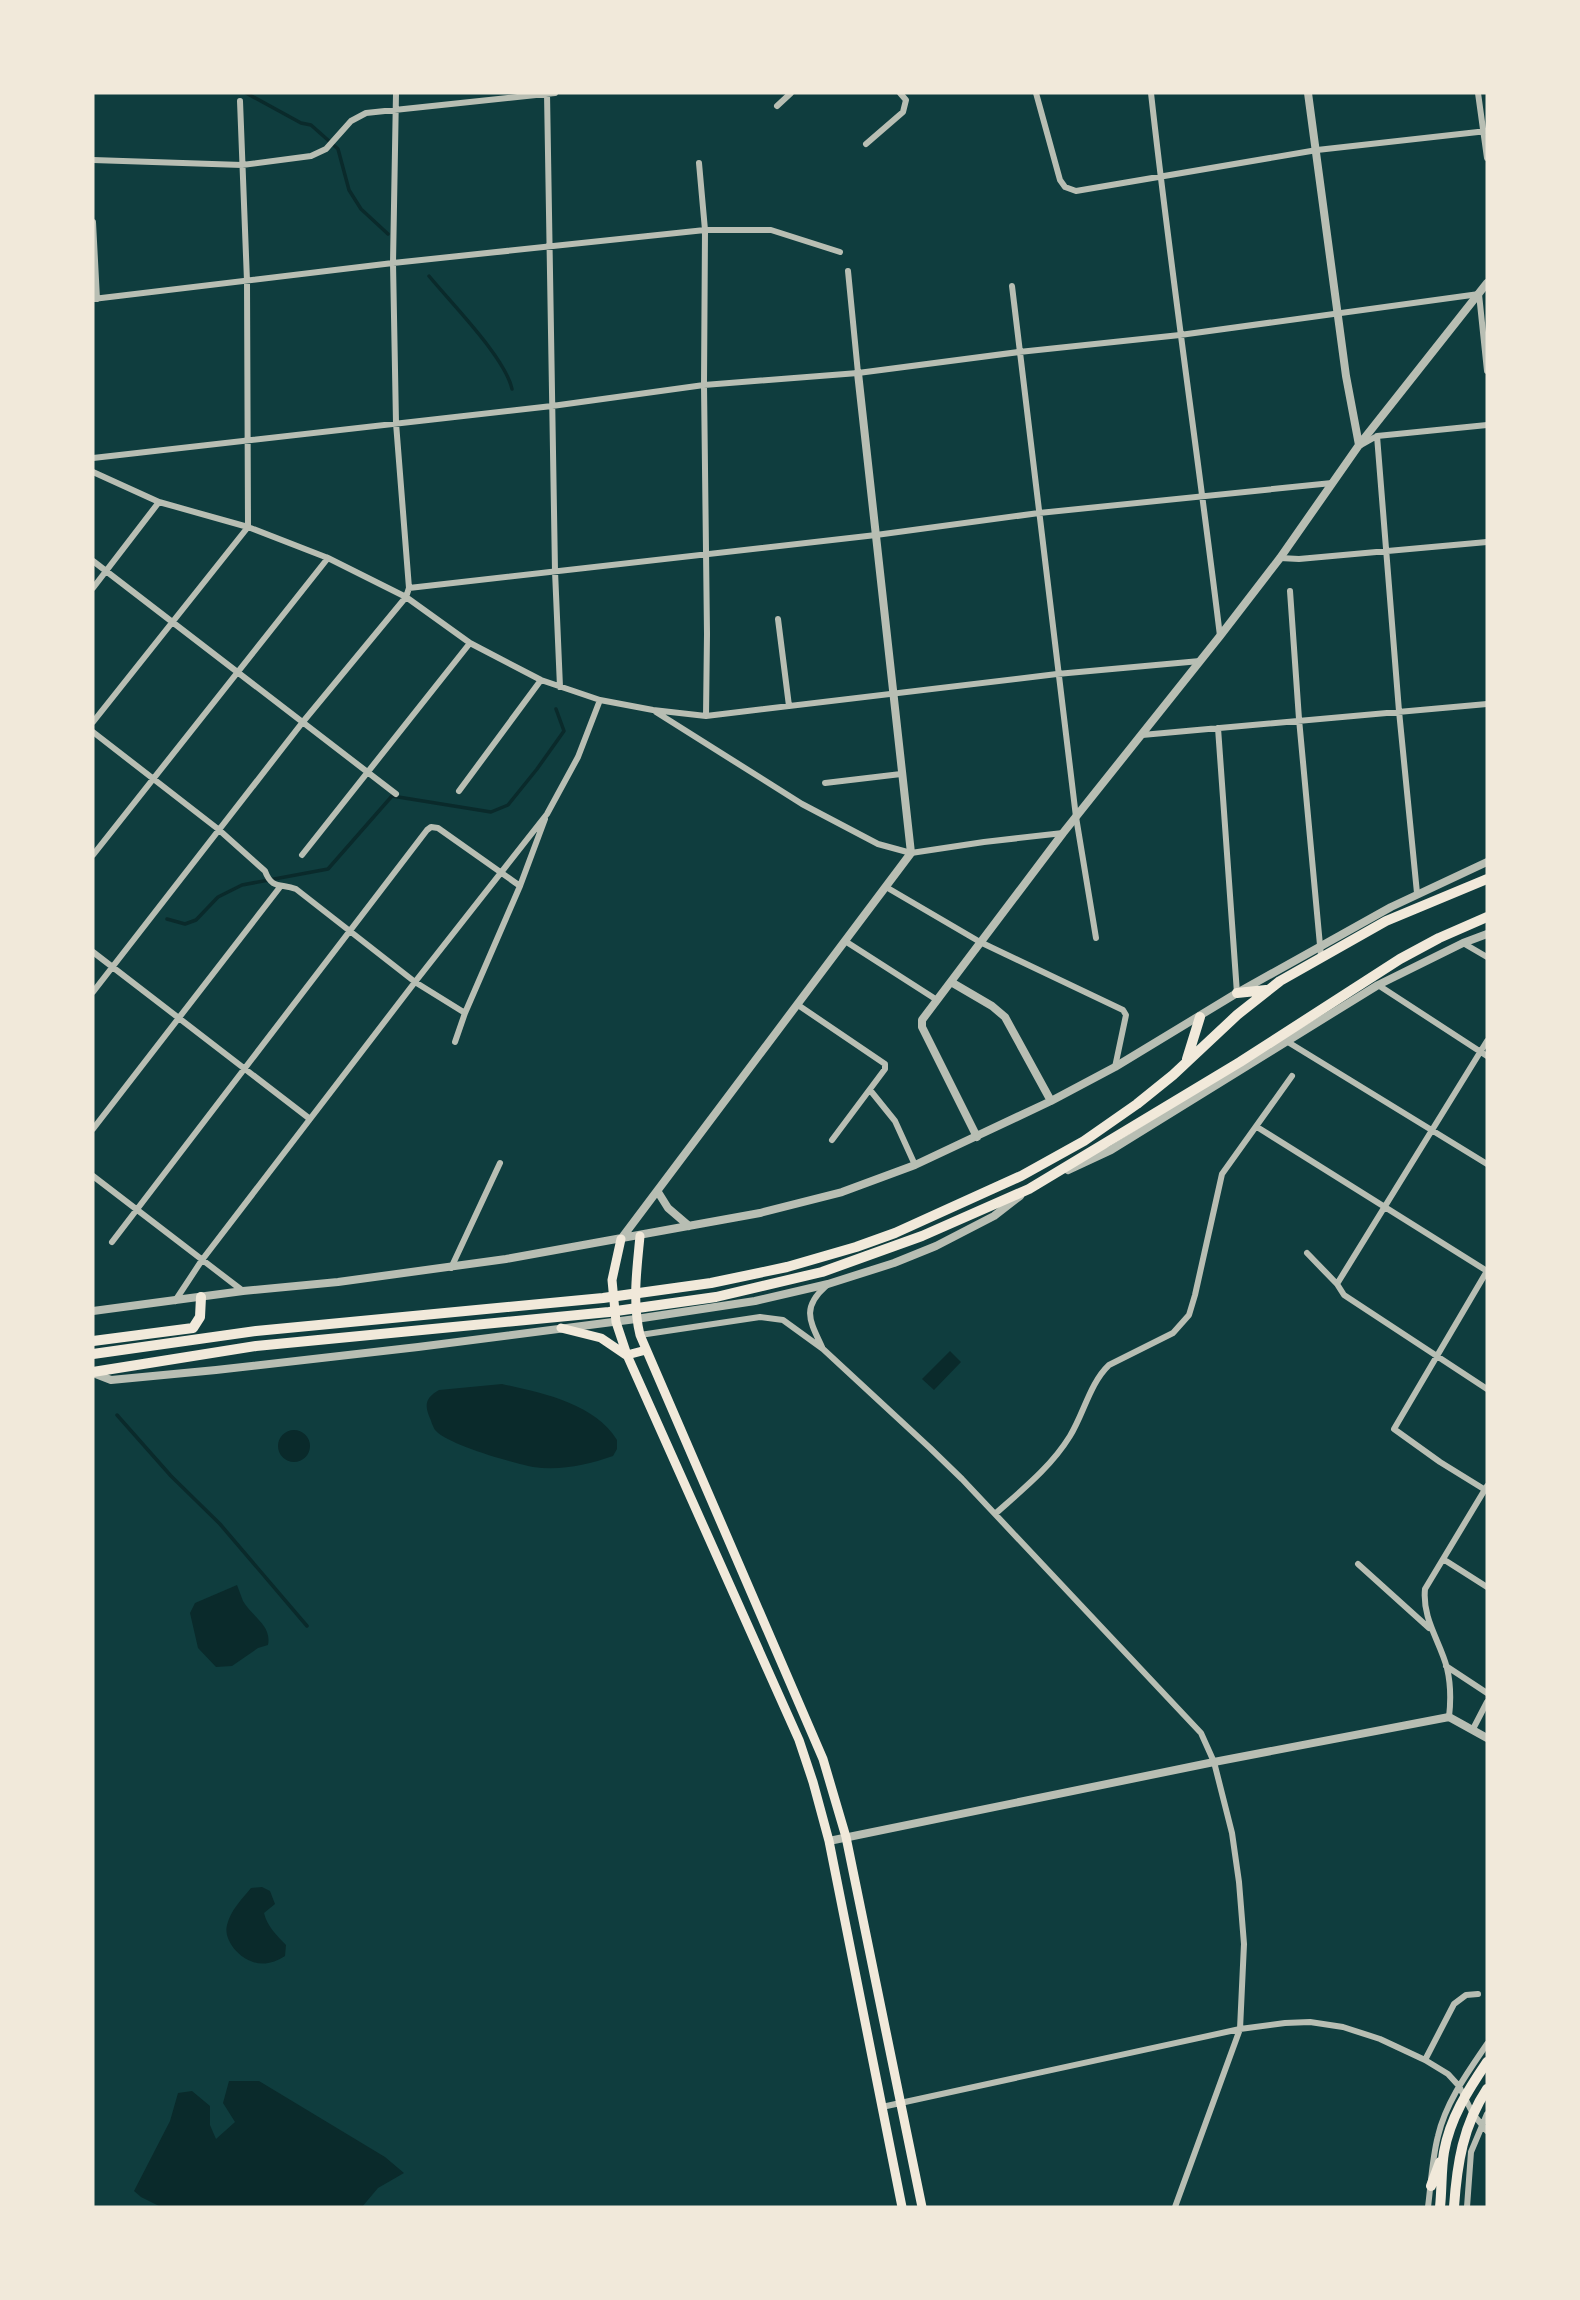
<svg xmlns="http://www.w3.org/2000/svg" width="1580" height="2300" viewBox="0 0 1580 2300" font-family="Lato,sans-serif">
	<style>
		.water { fill: #0a2a2b }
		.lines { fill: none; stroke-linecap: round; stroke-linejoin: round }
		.stream { stroke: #0a2a2b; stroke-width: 3.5 }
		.minor { stroke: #b8beb3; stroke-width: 6 }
		.tertiary { stroke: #b8beb3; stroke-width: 8 }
		.secondary { stroke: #f1e9da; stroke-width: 9 }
		.primary { stroke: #f1e9da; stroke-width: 10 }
	</style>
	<rect width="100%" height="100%" fill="#0f3d3e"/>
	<!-- water -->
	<path class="water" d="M950,1351L961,1362L934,1390L922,1379Z
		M502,1384C542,1393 594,1403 617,1440V1449L613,1456C587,1465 560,1471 533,1467C513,1463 449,1445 436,1431C433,1428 431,1420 429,1416C424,1403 427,1397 439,1390Z
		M278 1446a16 16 0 1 1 32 0a16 16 0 1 1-32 0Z
		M237,1585C239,1590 241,1596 243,1601C252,1617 272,1625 268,1645L258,1648L232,1666L216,1667L198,1648L190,1613L195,1603Z
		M262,1887L270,1891L275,1904L264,1913C267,1926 277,1936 286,1945L285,1956C276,1962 264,1966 253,1962C239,1958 223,1940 227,1925C231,1910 241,1900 251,1888Z
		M229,2081H259L385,2157L404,2173L378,2188L362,2207H161L141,2197L134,2191L170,2121L178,2093L192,2091L210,2106V2125L216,2139L235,2122L223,2103Z"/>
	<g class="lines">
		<!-- stream -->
		<path class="stream" d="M246,93L301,123L311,125L338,149L349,190L361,209L388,234
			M429,276C451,303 505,357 512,389
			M167,919L185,924L196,920L218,897L242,885L328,869L392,796L491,812L508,805L537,769L564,731L556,709
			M117,1415L171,1476L220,1524L307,1626"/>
		<!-- minor -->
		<path class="minor" d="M547,93L555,571L560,687
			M1036,93L1060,180L1065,187L1076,191L1317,150L1487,131
			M1151,93C1171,274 1198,455 1220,636
			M1478,93L1487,158
			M777,106L791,93
			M866,144L903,112L906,100L900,93
			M93,160L242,165L311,156L326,149L351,121L366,113L555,93
			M699,163L705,230L704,385L707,634L706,716
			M93,222L97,299
			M848,271L858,373
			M1012,286L1076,817L1096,938
			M93,299L393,263L705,230H771L840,252
			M1377,436L1399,711L1417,893
			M1361,445L1377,436L1487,425
			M93,458L552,406L704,385L858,373L1019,352L1180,335L1479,294L1487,371
			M93,472L159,502L248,527L328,558L406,597L470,643L541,680L600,700L653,710L706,716L1057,674L1200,661
			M1280,558L1299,559L1487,542
			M93,561L396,794
			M93,588L159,502
			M409,588L876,535L1039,513L1332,483
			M1290,591L1299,719L1321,956
			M778,619L789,706
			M656,712L802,804L878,844L911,853L984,842L1063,833
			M93,722L248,527L247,281L240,101
			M1218,728L1237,993
			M93,732L218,829L265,871C272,890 281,883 296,889L415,982L465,1013
			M1142,735L1487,704
			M825,783L901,774
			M459,791L541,680
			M93,855L328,558
			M302,855L470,643
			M886,887L980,942L1123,1010L1126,1015L1115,1067
			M845,941L937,1000
			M1463,943L1487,957
			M93,952L310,1119
			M1378,985L1487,1056
			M93,992L302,723L406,597L409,588L396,423L393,263L396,93
			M798,1005L885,1064V1069L832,1140
			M1283,1039L1487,1164
			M455,1042L465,1013L520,886L545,819
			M870,1090L895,1121L915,1165
			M1257,1127L1487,1271
			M93,1129L280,887
			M93,1176L243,1291
			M112,1242L427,830L431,827L438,828L520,886
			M1307,1253L1337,1284L1344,1295L1487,1389
			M451,1268L500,1163
			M1487,1271L1394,1429L1440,1462L1487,1491
			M1337,1284L1487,1041
			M175,1301L202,1260L415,982L547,814L578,757L600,700
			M640,1335L760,1317L783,1320L823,1349L930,1448L962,1479L1201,1733L1214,1762L1232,1833L1239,1882L1244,1944L1240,2029L1175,2207
			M822,1347C810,1321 801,1308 826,1286
			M995,1514C1022,1490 1051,1467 1070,1436C1084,1413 1090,1383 1109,1365L1173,1333L1189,1315L1195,1295L1222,1174L1292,1076
			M1443,1559L1487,1587
			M1358,1564L1429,1628
			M1446,1666L1487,1693
			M1449,1717C1451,1700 1451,1685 1447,1668C1440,1641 1422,1619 1425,1589L1487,1486
			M1473,1729L1487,1702
			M1425,2060L1454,2004L1466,1995L1478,1994
			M882,2107L1240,2029L1285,2023L1310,2022L1343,2027L1380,2039L1425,2060L1448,2074L1459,2086L1473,2114L1487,2131
			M1428,2207C1431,2184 1432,2159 1438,2136C1446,2102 1468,2072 1487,2044
			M1467,2207L1471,2152L1487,2114"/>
		<!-- tertiary -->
		<path class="tertiary" d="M1308,93L1346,376L1359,445
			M951,982L992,1006L1005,1017L1051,1101
			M977,1137L922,1027V1020L1063,833L1220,636L1280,558L1359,445L1487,283
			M1068,1170L1111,1150L1378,985L1463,943L1487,934
			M658,1192L668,1208L689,1226
			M621,1239L911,853L858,373
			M93,1311L243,1291L338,1282L506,1259L760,1213L842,1192L915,1165L1051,1101L1115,1067L1237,993L1391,907L1487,862
			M93,1373L111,1380L216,1370L418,1347L636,1319L755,1301L828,1284L894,1263L936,1246L994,1216L1020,1196
			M829,1841L1214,1762L1449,1717L1487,1738"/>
		<!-- secondary -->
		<path class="secondary" d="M640,1236C637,1268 632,1302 640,1335L823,1759L846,1837L922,2207
			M621,1239L612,1280L616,1322L627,1355L799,1740L813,1782L829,1841L902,2207
			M561,1328L601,1338L626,1355
			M627,1355L646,1350"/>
		<!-- primary -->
		<path class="primary" d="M1237,993L1266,990
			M1187,1059L1200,1017
			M93,1341L193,1328L200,1317L201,1297
			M93,1354L256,1331L603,1298L711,1283L787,1267L856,1247L895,1233L1021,1176L1084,1141L1137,1104L1173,1075L1237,1015L1280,981L1386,921L1487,879
			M93,1372L256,1346L609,1312L716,1297L822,1272L922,1236L1029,1189L1240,1062L1400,959L1439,938L1487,917
			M1431,2186L1440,2162
			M1440,2207C1442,2189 1441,2170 1444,2152C1450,2118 1468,2090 1487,2062
			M1454,2207C1457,2164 1463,2125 1487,2089"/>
	</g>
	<!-- border -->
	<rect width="1580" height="2300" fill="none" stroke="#f1e9da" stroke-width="189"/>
</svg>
